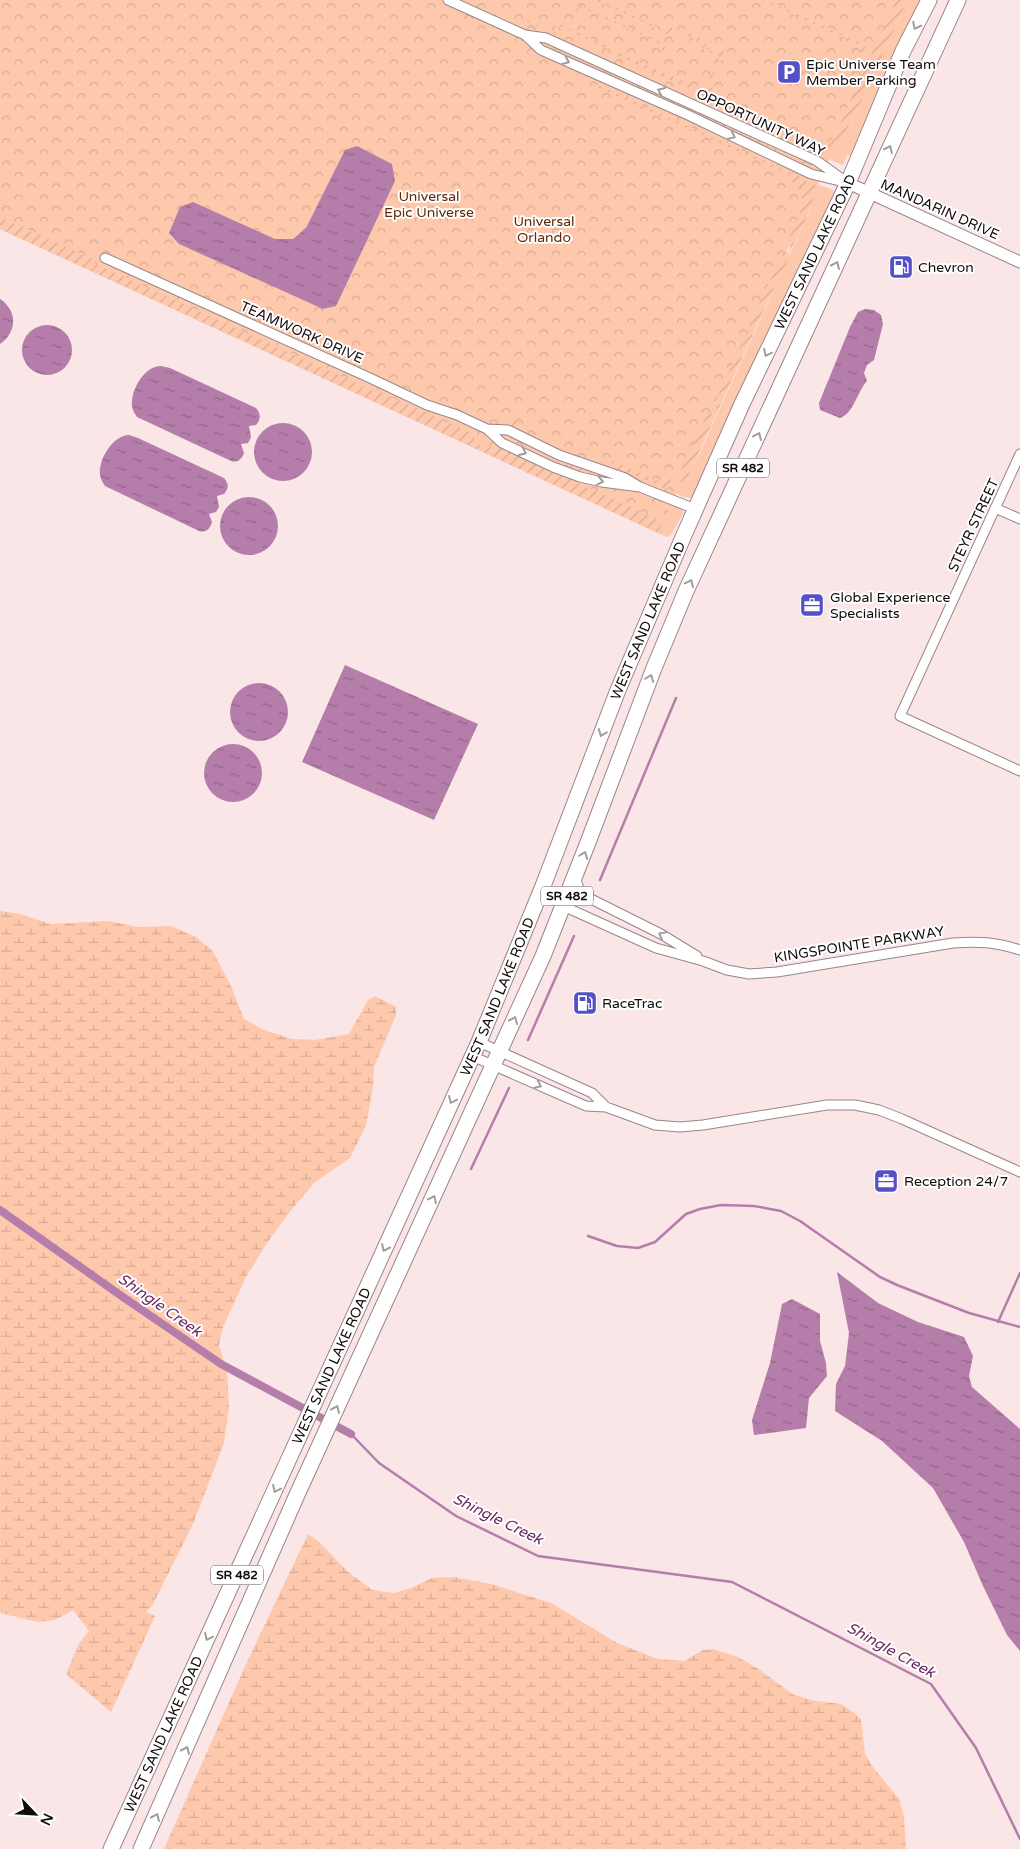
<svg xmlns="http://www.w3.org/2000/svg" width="1020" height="1849" viewBox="0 0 1020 1849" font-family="'Varela Round',sans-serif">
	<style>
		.grass { fill: #fec8ac }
		.wetland { fill: url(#wetland-marsh) }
		.park { fill: url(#park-crowns) }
		.garden { fill: url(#garden-furrows) }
		.water { fill: url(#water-ripples) }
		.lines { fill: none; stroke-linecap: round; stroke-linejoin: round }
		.stream { stroke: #b57eaa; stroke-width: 2.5 }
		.canal { stroke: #b57eaa; stroke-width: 8 }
		.minor-casing { stroke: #998688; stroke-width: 11 }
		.tertiary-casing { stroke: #998688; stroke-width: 13 }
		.primary-casing { stroke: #998688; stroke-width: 17 }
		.minor { stroke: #fff; stroke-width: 9 }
		.tertiary { stroke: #fff; stroke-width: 11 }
		.primary { stroke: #fff; stroke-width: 15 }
		.oneway { stroke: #a09d9e }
		.labels { text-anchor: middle; stroke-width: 4; stroke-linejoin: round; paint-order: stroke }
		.shield { fill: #fff; stroke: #595455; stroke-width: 1 }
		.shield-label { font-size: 12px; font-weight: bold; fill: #120b0c }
		.poi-label { font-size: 14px; fill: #120b0c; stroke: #fff; text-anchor: start }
		.street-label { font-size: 14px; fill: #120b0c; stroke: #fff }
		.park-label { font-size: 14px; fill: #642902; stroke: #fff }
		.water-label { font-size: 15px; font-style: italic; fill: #6a2760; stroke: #fff }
	</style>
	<defs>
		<pattern id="wetland-marsh" width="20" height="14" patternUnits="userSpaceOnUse" patternTransform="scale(1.25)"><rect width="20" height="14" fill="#fec8ac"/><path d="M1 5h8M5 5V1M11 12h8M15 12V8" fill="none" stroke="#d9aa93"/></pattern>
		<pattern id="park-crowns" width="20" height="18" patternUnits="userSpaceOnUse" patternTransform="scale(1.25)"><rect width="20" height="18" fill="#fec8ac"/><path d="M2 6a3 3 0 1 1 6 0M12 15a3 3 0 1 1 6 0" fill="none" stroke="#d9aa93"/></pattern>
		<pattern id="garden-furrows" width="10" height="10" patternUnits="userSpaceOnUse" patternTransform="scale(1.25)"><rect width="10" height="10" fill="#fec8ac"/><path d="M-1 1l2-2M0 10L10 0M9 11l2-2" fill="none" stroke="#d9aa93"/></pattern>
		<pattern id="water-ripples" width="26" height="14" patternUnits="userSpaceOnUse" patternTransform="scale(1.25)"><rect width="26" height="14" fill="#b57eaa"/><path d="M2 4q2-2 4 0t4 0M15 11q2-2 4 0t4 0" fill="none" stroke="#926589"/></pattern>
	</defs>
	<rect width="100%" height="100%" fill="#fae5e7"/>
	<!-- grass -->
	<path class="grass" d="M908,0H921L850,156L847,155L843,165L826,158L842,139L849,127Z
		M812,182L835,191L697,492L692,498L683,497L666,488L685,480L700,452L806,219L810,210Z
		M645,495L680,508L684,512L671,535L667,537L658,533L662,522Z"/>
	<!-- wetland -->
	<path class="wetland" d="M0,911L20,914L51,924L108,921L138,927L171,926L196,937L212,950L231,986L244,1019L264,1030L292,1039L315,1040L349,1034L368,1000L375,996L396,1007V1015L374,1067L373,1087L366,1126L350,1158L315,1182L291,1210L265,1246L246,1277L223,1327L219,1345L227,1372L229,1407L224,1443L193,1524L152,1606L146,1612L155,1616L111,1712L66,1674L79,1643L89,1631L73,1610L55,1620L38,1622L0,1613Z
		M308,1534L317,1540L347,1571L372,1590L394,1593L411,1588L432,1578L454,1577L491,1584L551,1603L617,1643L658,1659L684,1661L703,1650L713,1649L738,1657L757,1668L794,1695L815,1701L841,1704L853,1712L861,1719L865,1754L872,1766L899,1799L904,1817L906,1849H164L246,1664Z"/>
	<!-- park -->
	<path class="park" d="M0,0H903L715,408L717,409L714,415L712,414L658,533L0,229Z"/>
	<!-- garden -->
	<path class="garden" d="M595,0H600L612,6L614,0H616L615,7L668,32L671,26L673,30L672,32L667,33Z
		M761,0H766L861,43L862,41L866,45L863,52H860L862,46Z
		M896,0H908L880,61L874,71L872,80L867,86L865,94L837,150L829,152L826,158L713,106C700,91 713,72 720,57L704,50L699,41L688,36L689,33L706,41L705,48L719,55L723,49L724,50C721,71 700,77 720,99L718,104L729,109L733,103L734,105L732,110L761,123L765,117L766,120L764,125L790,137L793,131H795L793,138L818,150L822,144L828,142L833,139Z
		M580,5L665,44L664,50L661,51L663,45L580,7L576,12L575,8Z
		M525,19L552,32L557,23L607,46L606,48L612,52L563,27H555V34L525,21Z
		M615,51L691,85L689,88L614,54Z
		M589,81L793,174L794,171L803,180L818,186L806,219L789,254V259L768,301L688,476L685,480L665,489L639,477L613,468L612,461L518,418L513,428L511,427L516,416L655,480C666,483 673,480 680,472L708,412L714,415L717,409L713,407L745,336H748L750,332L748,329L784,251L788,253L791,247L786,244C794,225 814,198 792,182L794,177L588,83Z
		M633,82L681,104L680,106L634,86L632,84Z
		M704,115H706L791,154L776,152L705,119L703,117Z
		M0,217L95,260L94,263L373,391L374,389L469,432L479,445L485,447H500L663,522L658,533L0,229Z
		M568,463L605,475L607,478L604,479L567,467Z"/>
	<!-- water -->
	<path class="water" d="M357,146L392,164L395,181L336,306L323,309L179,244L169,233L180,207L193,202L275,239H293L306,228L345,150Z
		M0,299C18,311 17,332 0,344Z
		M865,309L874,310L881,315L883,324L874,360L867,365L864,373L867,381C857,392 854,413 840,418L820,410L819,403L850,327L858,312Z
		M22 350a25 25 0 1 1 50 0a25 25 0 1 1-50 0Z
		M161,366L170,368L256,408C261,414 261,419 256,425L249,426L251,437L248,443L241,444L244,453C242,459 238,463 231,461L137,417C134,412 131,408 132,401C133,387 145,366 161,366Z
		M254 452a29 29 0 1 1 58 0a29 29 0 1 1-58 0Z
		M129,435L138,438L224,478C229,484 229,488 224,494L217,496L219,507L216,512L209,514L212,522C210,529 206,533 199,531L105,486C103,483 101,480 100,475C98,460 113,435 129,435Z
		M220 526a29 29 0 1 1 58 0a29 29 0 1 1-58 0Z
		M345,665L478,724L434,820L302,762Z
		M230 712a29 29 0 1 1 58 0a29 29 0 1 1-58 0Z
		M204 773a29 29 0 1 1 58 0a29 29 0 1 1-58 0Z
		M837,1272L878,1303L918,1322L964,1337L973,1356L969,1376L972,1387L1020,1429V1651L1007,1635L983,1586L964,1542L933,1488L882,1441L835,1411L836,1384L845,1366L849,1333Z
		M792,1299L820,1314V1341L826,1363L827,1376L809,1398L806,1428L754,1435L752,1420L770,1363L782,1304Z"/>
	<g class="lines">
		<!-- stream -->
		<path class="stream" d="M600,880L676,698
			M528,1040L574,936
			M471,1169L509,1088
			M588,1236L617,1246L638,1248L655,1242L686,1214L700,1209L721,1205L754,1206L781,1211L800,1221L880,1277L897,1285L969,1313L1020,1327
			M998,1322L1020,1273
			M351,1434L379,1463L456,1516L538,1556L732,1582L931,1684L976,1748L1020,1839"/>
		<!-- canal -->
		<path class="canal" d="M0,1210L120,1295L221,1364L351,1434"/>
		<defs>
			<path id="minor" d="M448,0L525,35L541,50L688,115L811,174L848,183
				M525,35L546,38L817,161L842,179
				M105,258L370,378L427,405L457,415L487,429L502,443L553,467L580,477L602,482L640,487
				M487,429L508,430L559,455L625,478L640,487L695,509
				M1020,454L900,716L1020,771
				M995,508L1020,519
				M575,877L580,891L587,897L661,934L697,956
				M563,906L656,948L703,961L727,970L749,974L777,972L953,943C978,941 996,942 1020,950
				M479,1042L592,1093L606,1107
				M472,1056L586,1106L606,1107L655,1125L680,1127L703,1125L827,1105H855L879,1110L902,1119L1020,1172"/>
			<path id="tertiary" d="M848,183L1020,262"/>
			<g id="primary">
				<path id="s1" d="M111,1849L479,1042L543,886L618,690L684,535L742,404L848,183L903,51L929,0"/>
				<path d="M141,1849L296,1497L543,956L587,845L654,668L686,591L958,0"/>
			</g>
		</defs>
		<!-- minor casing -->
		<use href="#minor" class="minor-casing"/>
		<!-- tertiary casing -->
		<use href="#tertiary" class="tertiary-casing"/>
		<!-- primary casing -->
		<use href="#primary" class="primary-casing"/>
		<!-- minor -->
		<use href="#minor" class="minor"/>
		<!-- tertiary -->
		<use href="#tertiary" class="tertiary"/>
		<!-- primary -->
		<use href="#primary" class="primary"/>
	</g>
	<!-- one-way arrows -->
	<defs><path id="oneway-chevron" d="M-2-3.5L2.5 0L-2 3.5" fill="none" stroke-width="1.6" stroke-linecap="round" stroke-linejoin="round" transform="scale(1.25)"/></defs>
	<g class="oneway">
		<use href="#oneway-chevron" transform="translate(916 26) rotate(117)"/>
		<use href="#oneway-chevron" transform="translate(566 61) rotate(24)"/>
		<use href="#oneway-chevron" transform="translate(661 91) rotate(-156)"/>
		<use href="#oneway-chevron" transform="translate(732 136) rotate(26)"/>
		<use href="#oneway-chevron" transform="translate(889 149) rotate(-65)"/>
		<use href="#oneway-chevron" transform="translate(836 265) rotate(-66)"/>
		<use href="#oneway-chevron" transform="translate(767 353) rotate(116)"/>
		<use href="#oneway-chevron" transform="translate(758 436) rotate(-65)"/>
		<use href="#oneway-chevron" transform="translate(523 452) rotate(25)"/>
		<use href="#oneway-chevron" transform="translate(600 481) rotate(11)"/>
		<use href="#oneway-chevron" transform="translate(690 583) rotate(-65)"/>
		<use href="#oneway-chevron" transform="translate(650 678) rotate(-69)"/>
		<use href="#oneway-chevron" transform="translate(602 733) rotate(111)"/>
		<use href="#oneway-chevron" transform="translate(584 855) rotate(-69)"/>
		<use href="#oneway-chevron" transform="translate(662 935) rotate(-151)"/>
		<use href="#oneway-chevron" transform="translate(514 1020) rotate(-66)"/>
		<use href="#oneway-chevron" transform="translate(538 1085) rotate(25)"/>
		<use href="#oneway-chevron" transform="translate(452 1100) rotate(115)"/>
		<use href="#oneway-chevron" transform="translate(433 1199) rotate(-65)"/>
		<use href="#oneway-chevron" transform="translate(385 1248) rotate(114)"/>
		<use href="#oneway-chevron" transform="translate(336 1409) rotate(-66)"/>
		<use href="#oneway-chevron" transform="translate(276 1489) rotate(115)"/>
		<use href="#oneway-chevron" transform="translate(208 1637) rotate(115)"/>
		<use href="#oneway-chevron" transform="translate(186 1750) rotate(-66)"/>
		<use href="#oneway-chevron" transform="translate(156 1817) rotate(-66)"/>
	</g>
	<!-- icons -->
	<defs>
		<symbol id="parking-square" viewBox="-11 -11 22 22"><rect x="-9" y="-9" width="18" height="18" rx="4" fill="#5450c7" stroke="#fff"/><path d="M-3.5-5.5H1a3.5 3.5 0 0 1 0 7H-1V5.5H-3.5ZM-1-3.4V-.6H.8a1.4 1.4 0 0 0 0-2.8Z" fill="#fff"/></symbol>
		<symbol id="fuel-square" viewBox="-11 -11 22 22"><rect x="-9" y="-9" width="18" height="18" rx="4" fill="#5450c7" stroke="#fff"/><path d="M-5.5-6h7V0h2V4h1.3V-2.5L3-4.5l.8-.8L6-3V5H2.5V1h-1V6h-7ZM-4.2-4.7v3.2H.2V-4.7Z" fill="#fff"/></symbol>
		<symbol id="office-square" viewBox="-11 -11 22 22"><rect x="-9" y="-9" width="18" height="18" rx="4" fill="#5450c7" stroke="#fff"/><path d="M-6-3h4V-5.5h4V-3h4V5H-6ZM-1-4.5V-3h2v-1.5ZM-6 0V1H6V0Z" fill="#fff"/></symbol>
	</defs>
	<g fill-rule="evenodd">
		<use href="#parking-square" x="775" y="58" width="28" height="28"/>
		<use href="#fuel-square" x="887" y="253" width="28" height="28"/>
		<use href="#office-square" x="798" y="591" width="28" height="28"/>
		<use href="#fuel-square" x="571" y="989" width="28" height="28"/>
		<use href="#office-square" x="872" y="1167" width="28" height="28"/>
	</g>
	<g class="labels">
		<!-- shield labels -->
		<g class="shield">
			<rect x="717" y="458.5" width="52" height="19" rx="4"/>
			<rect x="541" y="886.5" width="52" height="19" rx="4"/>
			<rect x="211" y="1565.5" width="52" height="19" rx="4"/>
		</g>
		<g class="shield-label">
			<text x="743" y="472">SR 482</text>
			<text x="567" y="900">SR 482</text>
			<text x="237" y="1579">SR 482</text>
		</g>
		<!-- poi labels -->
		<g class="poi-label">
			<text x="806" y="69">Epic Universe Team<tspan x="806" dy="16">Member Parking</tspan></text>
			<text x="918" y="272">Chevron</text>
			<text x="830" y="602">Global Experience<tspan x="830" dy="16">Specialists</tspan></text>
			<text x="602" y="1008">RaceTrac</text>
			<text x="904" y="1186">Reception 24/7</text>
		</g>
		<!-- street labels -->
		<g class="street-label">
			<text transform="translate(761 122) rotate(25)" y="5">OPPORTUNITY WAY</text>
			<text transform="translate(940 209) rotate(24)" y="5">MANDARIN DRIVE</text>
			<text dy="5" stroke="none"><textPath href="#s1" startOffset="1746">WEST SAND LAKE ROAD</textPath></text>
			<text transform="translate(302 332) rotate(24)" y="5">TEAMWORK DRIVE</text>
			<text transform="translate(973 525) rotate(-65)" y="5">STEYR STREET</text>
			<text dy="5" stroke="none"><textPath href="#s1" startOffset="1341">WEST SAND LAKE ROAD</textPath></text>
			<text transform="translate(859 944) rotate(-9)" y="5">KINGSPOINTE PARKWAY</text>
			<text dy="5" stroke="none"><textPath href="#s1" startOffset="936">WEST SAND LAKE ROAD</textPath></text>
			<text dy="5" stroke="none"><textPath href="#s1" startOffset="531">WEST SAND LAKE ROAD</textPath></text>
			<text dy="5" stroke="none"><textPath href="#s1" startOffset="126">WEST SAND LAKE ROAD</textPath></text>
		</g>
		<!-- park labels -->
		<g class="park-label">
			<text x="429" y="201">Universal<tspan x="429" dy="16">Epic Universe</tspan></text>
			<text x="544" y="226">Universal<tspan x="544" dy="16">Orlando</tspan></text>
		</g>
		<!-- water labels -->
		<g class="water-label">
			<text transform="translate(160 1305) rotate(35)" y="5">Shingle Creek</text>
			<text transform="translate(498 1519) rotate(26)" y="5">Shingle Creek</text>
			<text transform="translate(891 1650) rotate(29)" y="5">Shingle Creek</text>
		</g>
	</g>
	<!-- north arrow -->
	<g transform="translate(35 1814) rotate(115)" stroke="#ffffff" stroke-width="4" paint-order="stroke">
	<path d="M0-4L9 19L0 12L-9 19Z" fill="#120b0c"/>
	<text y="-8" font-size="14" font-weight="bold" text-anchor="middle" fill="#120b0c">N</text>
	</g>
</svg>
